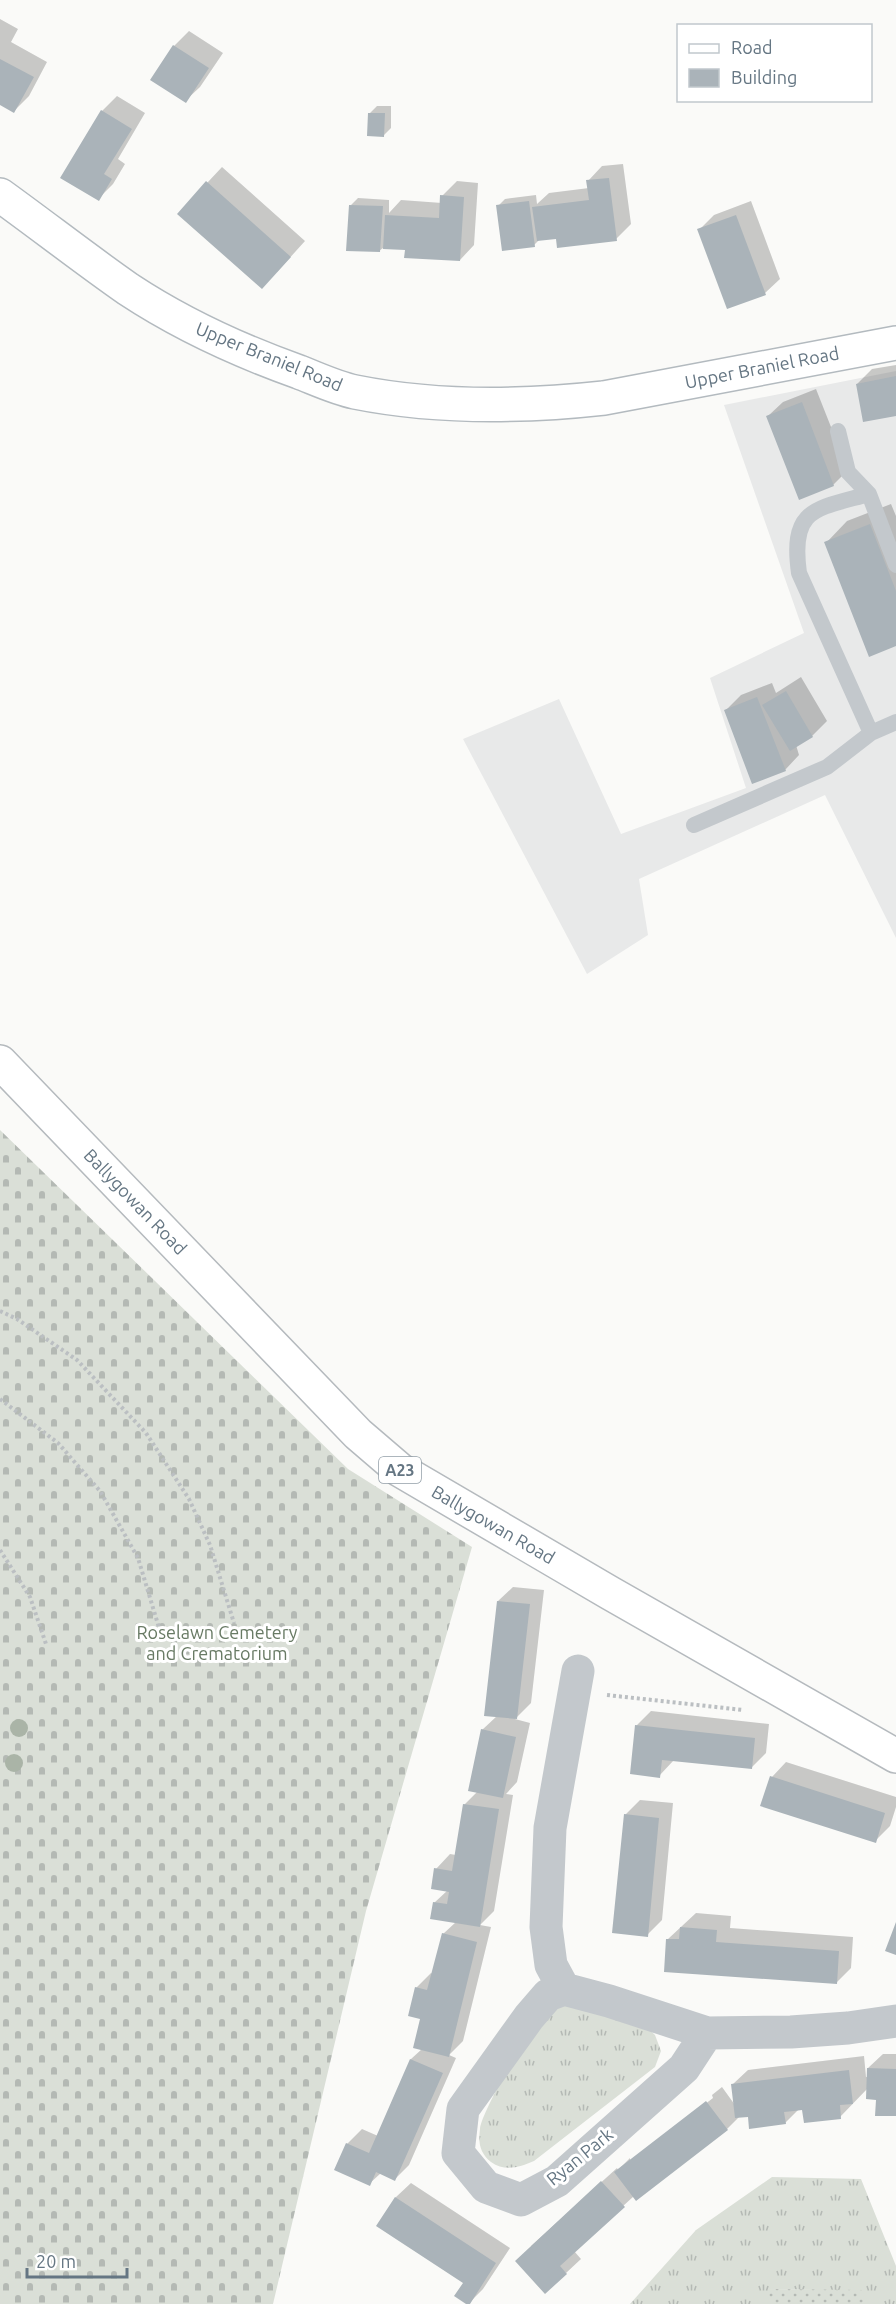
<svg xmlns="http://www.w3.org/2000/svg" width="896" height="2304" viewBox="0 0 896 2304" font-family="Ubuntu,sans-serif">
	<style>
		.built { fill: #e8e9e9 }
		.grass { fill: url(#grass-tufts) }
		.cemetery { fill: url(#cemetery-stones) }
		.park { fill: url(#park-dots) }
		.shadow { fill: #0003 }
		.building { fill: #aab3b9 }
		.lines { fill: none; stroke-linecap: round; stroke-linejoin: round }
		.secondary-casing { stroke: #b3babf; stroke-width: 36 }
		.primary-casing { stroke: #b5babe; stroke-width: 36 }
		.path { stroke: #bbbfc2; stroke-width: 4; stroke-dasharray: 3 3; stroke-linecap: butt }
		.lane { stroke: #c3c8cc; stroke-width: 16 }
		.street { stroke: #c3c8cc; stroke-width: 33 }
		.secondary { stroke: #fff; stroke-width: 33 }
		.primary { stroke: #fff; stroke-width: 33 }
		.tree { fill: #aab4a7 }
		.labels { text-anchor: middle; stroke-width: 6; stroke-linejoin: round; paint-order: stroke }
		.shield { fill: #fff; stroke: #939fa8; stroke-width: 1.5 }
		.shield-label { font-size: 16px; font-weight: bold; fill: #657683 }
		.street-label { font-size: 18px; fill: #657683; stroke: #fff }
		.park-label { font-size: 18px; fill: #687a64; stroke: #fff }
	</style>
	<defs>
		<pattern id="grass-tufts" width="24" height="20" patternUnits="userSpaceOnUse" patternTransform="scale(1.5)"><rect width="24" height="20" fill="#dadfd7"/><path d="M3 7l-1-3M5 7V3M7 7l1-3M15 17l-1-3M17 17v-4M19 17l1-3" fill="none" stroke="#b4b9b4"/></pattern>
		<pattern id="cemetery-stones" width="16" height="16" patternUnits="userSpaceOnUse" patternTransform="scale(1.5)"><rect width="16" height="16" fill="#dadfd7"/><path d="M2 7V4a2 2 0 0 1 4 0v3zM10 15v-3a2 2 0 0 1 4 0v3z" fill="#b4b9b4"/></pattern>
		<pattern id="park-dots" width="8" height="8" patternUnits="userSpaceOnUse" patternTransform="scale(1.5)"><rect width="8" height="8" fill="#dadfd7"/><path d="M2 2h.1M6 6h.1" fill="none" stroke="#b4b9b4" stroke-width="1.8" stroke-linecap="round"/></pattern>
	</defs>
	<rect width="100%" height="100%" fill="#fafaf8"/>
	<!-- built -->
	<path class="built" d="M896,371V938L825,795L639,879L648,935L587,974L463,739L559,699L621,834L746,788L710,678L804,633L724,405Z"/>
	<!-- grass -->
	<path class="grass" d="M565,2003L644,2024L655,2035L661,2051L655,2067L534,2161C520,2167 505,2172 491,2162C480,2153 478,2143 480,2129C481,2113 526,2036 538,2021C544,2013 557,2008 565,2003Z
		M772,2177L861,2179L896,2266V2304H863V2291L768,2289V2304H630L696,2230Z"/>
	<!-- cemetery -->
	<path class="cemetery" d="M0,1130L348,1469L472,1547L366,1911L273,2304H0Z"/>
	<!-- park -->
	<path class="park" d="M768,2289L863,2290V2304H768Z"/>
	<!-- shadow -->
	<path class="shadow" d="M0,19L18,29L11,42L47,62L29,96L14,111L0,103Z
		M189,31L223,53L200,87L185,101L152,80L174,46Z
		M117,96L145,113L118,159L125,164L113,184L98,199L102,111Z
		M377,106H391V128L384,135L370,113Z
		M623,164L631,224L616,239L557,238L540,239L534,245L498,206L505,199L536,195L537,204L549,193L589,188L588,181L602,166Z
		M222,167L305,241L277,272L179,213Z
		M457,181L478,183L474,245L460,260L406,249L383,248L379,251L351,205L358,198L389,200V213L401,200L442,203V196Z
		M751,201L780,279L765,293L699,230L714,215Z
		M896,365V414L857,384L872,369Z
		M816,389L848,470L833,485L768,416L783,402Z
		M891,504L896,516V645L826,543L847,521Z
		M801,677L827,721L812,736L796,745L799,755L785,770L726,710L741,695L772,683L776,693Z
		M513,1587L544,1590L531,1703L515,1719L530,1723L517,1782L506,1794L513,1795L494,1911L480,1925L491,1927L463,2041L449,2055L456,2058L409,2165L395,2179L381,2173L369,2184L347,2144L362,2129L378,2136L411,2059L422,2049V2018L416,1988L431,1973L433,1974L443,1934L456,1922L434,1903L448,1890L436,1869L450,1854L456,1855L464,1805L477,1792L482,1730L497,1716L498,1601Z
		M651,1711L769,1724L766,1753L751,1768L674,1760L659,1776L636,1726Z
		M786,1762L896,1797V1807L890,1826L875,1841L772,1777Z
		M640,1800L673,1803L662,1920L647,1935L625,1815Z
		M696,1913L731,1916L730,1928L853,1937L851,1968L836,1983L668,1939Z
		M883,2054H896V2115L868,2088L840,2117L804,2108L799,2109L785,2123L749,2115L740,2116L727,2129L636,2199L634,2196L574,2251L581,2259L566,2273L531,2246L617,2168L618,2170L630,2158V2162L713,2098L712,2095L722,2087L735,2105L733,2084L748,2070L864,2056L866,2077H868V2068Z
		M411,2183L510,2248L483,2289L468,2304L465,2282L378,2225L396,2197Z"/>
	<!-- building -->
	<path class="building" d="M173,45L209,68L186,103L150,80Z
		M0,59L34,77L14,113L0,105Z
		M101,110L132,129L104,174L112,179L99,201L60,178Z
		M368,113H385L384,137L367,136Z
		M609,178L617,241L557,248L556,239L537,241L532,207L589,200L586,180Z
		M206,181L291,257L262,289L177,214Z
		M440,195L464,197L460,261L404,258L405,250L383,249L385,215L439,218Z
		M529,201L535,247L502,251L496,205Z
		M349,205L383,206L380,252L346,251Z
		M736,215L766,295L727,309L697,229Z
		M896,376V416L863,422L856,384Z
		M802,402L834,486L799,500L766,416Z
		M870,524L896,591V646L869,657L824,542Z
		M786,691L813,737L790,751L762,705Z
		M757,697L786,771L752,784L724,710Z
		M497,1601L530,1604L517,1719L484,1716Z
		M635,1725L755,1738L752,1769L662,1760L660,1778L630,1774Z
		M481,1729L516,1737L503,1798L468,1791Z
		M770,1776L885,1813L876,1843L760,1806Z
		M463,1804L499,1809L480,1927L430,1919L433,1902L447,1904L449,1892L431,1889L434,1868L452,1871Z
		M624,1814L659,1818L648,1937L612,1933Z
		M896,1922V1955L885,1951Z
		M680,1927L717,1930L716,1942L839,1951L837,1984L664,1972L666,1939H679Z
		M442,1933L477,1942L449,2057L413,2048L420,2019L408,2016L415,1987L427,1990Z
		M410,2059L443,2073L395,2181L376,2172L370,2186L334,2170L346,2143L369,2153Z
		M867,2068L896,2069V2116H875L876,2100L866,2099Z
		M849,2070L853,2104L840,2105L841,2119L804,2123L802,2110L794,2111L784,2112L786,2124L749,2129L748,2117L735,2118L731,2084Z
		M706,2101L728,2130L636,2201L614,2172Z
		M601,2181L625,2207L560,2266L567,2274L545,2294L515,2261Z
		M395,2197L496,2263L470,2304H466L454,2296L463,2283L376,2226Z"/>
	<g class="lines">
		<defs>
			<path id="secondary" d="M0,195C43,226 85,259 128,289C181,324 240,351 299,372C317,379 336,388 355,392C435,408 522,407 604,398L896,343"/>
			<path id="primary" d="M0,1062L358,1434L400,1470L610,1593L896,1756"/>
		</defs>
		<!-- secondary casing -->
		<use href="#secondary" class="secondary-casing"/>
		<!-- primary casing -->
		<use href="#primary" class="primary-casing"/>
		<!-- path -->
		<path class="path" d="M0,1311L17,1319L77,1360L146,1433L189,1499L210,1545L234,1623
			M0,1399L58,1443L100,1491L138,1558L160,1631
			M0,1550L30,1597L46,1644
			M607,1695L743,1710"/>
		<!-- lane -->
		<path class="lane" d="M838,431L848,472L869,494L896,565
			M869,494C815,509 790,508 799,573L871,733L896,722
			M694,825L827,767L871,733"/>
		<!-- street -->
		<path class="street" d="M564,1989L551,1965L546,1927L550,1828L578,1671
			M707,2033L684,2068L557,2181L521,2200L486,2187L458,2153L463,2109L529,2017L548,1995L564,1989L609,2001L707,2033L791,2032L848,2028L896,2021"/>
		<!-- secondary -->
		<use href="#secondary" class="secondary"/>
		<!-- primary -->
		<use href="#primary" class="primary"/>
	</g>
	<!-- trees -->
	<g class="tree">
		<circle cx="19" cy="1728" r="9"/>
		<circle cx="14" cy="1763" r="9"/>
	</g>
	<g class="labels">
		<!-- shield labels -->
		<rect class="shield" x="379" y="1457" width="42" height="26" rx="4.5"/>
		<g class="shield-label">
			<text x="400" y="1476">A23</text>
		</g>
		<!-- street labels -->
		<g class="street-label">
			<text transform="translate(269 357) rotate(22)" y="6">Upper Braniel Road</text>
			<text transform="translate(762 368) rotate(-11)" y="6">Upper Braniel Road</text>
			<text transform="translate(135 1202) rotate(46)" y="6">Ballygowan Road</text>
			<text transform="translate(493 1525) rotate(30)" y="6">Ballygowan Road</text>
			<text transform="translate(580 2157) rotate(-39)" y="6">Ryan Park</text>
		</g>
		<!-- park labels -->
		<g class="park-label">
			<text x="217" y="1639">Roselawn Cemetery<tspan x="217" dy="21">and Crematorium</tspan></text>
		</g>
	</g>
	<!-- legend -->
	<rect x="677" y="24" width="195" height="78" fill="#ffffff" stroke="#c1c8cd" stroke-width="1.5"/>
	<rect x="689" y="44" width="30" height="9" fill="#ffffff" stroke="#c1c8cd" stroke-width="1.5"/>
	<text x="731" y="54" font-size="18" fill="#657683">Road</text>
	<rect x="689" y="69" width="30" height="18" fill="#aab3b9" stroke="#c1c8cd" stroke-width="1.5"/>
	<text x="731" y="84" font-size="18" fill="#657683">Building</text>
	<!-- scale -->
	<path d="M27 2268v9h100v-9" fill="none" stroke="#657683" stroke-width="3"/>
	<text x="36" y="2268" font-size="18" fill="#657683" stroke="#ffffff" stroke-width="4.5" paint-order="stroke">20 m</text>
</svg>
